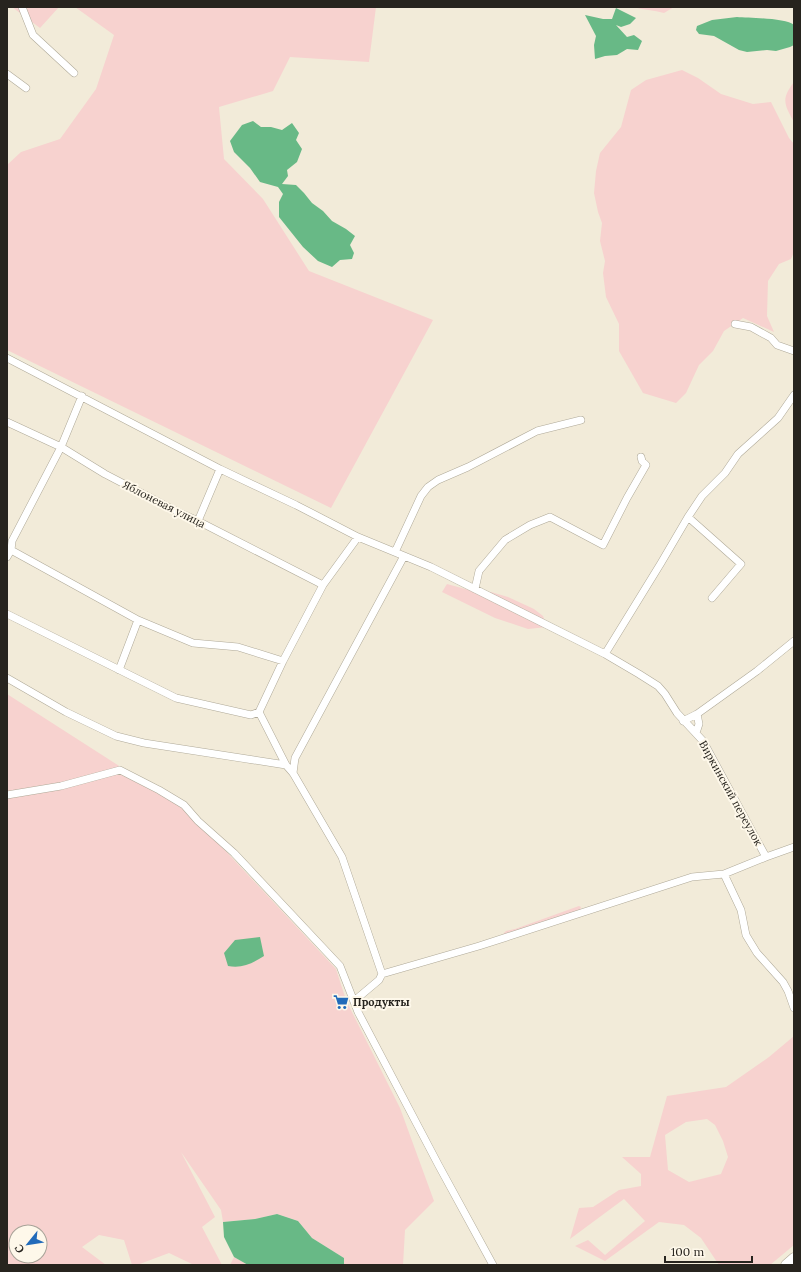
<svg xmlns="http://www.w3.org/2000/svg" width="801" height="1272" viewBox="0 0 801 1272" font-family="Lora,serif">
	<style>
		.green { fill: #f7d2cf; fill-rule: evenodd }
		.water { fill: #68b986 }
		.lines { fill: none; stroke-linecap: round; stroke-linejoin: round }
		.minor-casing { stroke: #afa998; stroke-width: 8 }
		.secondary-casing { stroke: #afa998; stroke-width: 11 }
		.minor { stroke: #fff; stroke-width: 7 }
		.secondary { stroke: #fff; stroke-width: 10 }
		.labels { text-anchor: middle; stroke-width: 4; stroke-linejoin: round; paint-order: stroke }
		.street-label { font-size: 11px; fill: #27241e; stroke: #fef8ea }
		.poi-label { font-size: 11px; font-weight: bold; fill: #27241e; stroke: #fef8ea; text-anchor: start }
	</style>
	<rect width="100%" height="100%" fill="#f2ebd9"/>
	<!-- green -->
	<path class="green" d="M12,7H59L40,28Z
		M75,7H376L369,62L290,57L273,91L219,107L224,159L263,199L309,271L433,320L331,508L7,350V165L21,152L60,139L96,89L114,35Z
		M633,7H674L664,13C654,10 643,10 633,7Z
		M682,70L698,78L721,94L753,104L771,102L789,138L794,144V252L791,259L779,264L768,281L767,316L774,332L743,318L724,331L713,351L699,365L686,393L676,403L643,393L619,351V324L606,297L603,273L605,261L600,241L602,223L598,212L594,193L596,171L600,153L621,127L631,90L646,80Z
		M794,82V122C784,104 781,99 794,82Z
		M447,584L480,593L491,592L508,597L534,609L543,616L547,627L528,629L495,618L442,592Z
		M7,694L166,796L192,815L336,969L346,1000L400,1108L434,1201L405,1230L403,1265H344V1258L312,1238L298,1221L277,1214L255,1219L223,1222L221,1210L181,1152L215,1217L202,1227L222,1265H194L169,1253L137,1265H132L124,1240L99,1235L82,1247L106,1265H7ZM16,1232H40V1256H16Z
		M579,906L581,907L580,911L505,936L503,934L506,931L515,929Z
		M794,1036V1245L770,1265H719L701,1238L684,1225L659,1222L605,1261L575,1246L588,1240L605,1255L645,1221L624,1199L570,1239L579,1208L593,1207L619,1190L641,1186V1174L622,1157H650L667,1096L726,1087L769,1057ZM707,1119L715,1125L723,1141L728,1157L721,1174L689,1182L668,1170L665,1135L686,1122Z
		M234,1257L248,1265H230Z"/>
	<!-- water -->
	<path class="water" d="M616,8L636,18L630,24L621,27L616,25L627,37L634,35L642,41L638,50L627,49L617,55L605,56L595,59L594,45L596,36L585,15L603,19H612Z
		M737,17C749,18 786,18 794,25V45L790,47L776,51L767,50L747,52L739,50L714,36L699,34L696,30L697,26L712,20Z
		M253,121L261,127H271L282,130L292,123L299,133L296,140L302,149L297,162L287,170L288,176L282,184L296,185L304,193L312,203L323,211L332,221L346,229L355,236L350,245L354,253L352,259L340,260L332,267L318,261L303,247L279,217V202L283,194L278,187L260,182L250,168L234,152L230,141L242,125Z
		M260,937L264,956C253,963 242,969 228,966L224,953L235,940Z
		M277,1214L298,1221L312,1238L344,1258V1265H248L234,1257L224,1237L223,1222L255,1219Z"/>
	<g class="lines">
		<defs>
			<path id="minor" d="M22,7L33,35L74,73
				M7,74L26,88
				M735,324L751,327L771,338L777,345L794,351
				M7,358L220,469L296,505L358,537L431,567L605,654L639,674L658,686L665,694L677,713L703,741L766,857
				M7,422L61,447L105,474L180,513L198,521L323,585
				M688,517L741,564L712,598
				M198,521L220,469
				M358,537L323,585L283,661L259,712L286,765L293,773L342,857L382,974
				M11,550L138,620L193,643L238,647L283,661
				M395,552L421,496L428,487L438,480L468,467L537,431L581,420
				M7,557L11,550L12,541L61,447L82,396
				M475,589L479,571L505,540L530,525L550,517L603,545L627,498L646,465L642,461L641,457
				M7,614L176,698L251,715L259,712
				M605,654L661,563L688,517L702,496L725,473L738,454L778,418L794,395
				M119,670L138,620
				M7,678L66,712L116,736L144,743L286,765
				M683,721L697,714L757,671L794,641
				M696,733L699,724L697,714
				M293,773L295,758L404,556
				M7,795L61,786L120,770L159,790L184,805L198,821L234,853L340,966L358,1012L439,1166L493,1265
				M724,874L741,910L746,935L749,940L757,953L783,982L788,991L794,1008
				M354,1001L379,980L382,974L479,946L692,877L724,874L766,857L794,847"/>
			<path id="secondary" d="M786,1265L794,1258"/>
		</defs>
		<!-- minor casing -->
		<use href="#minor" class="minor-casing"/>
		<!-- secondary casing -->
		<use href="#secondary" class="secondary-casing"/>
		<!-- minor -->
		<use href="#minor" class="minor"/>
		<!-- secondary -->
		<use href="#secondary" class="secondary"/>
	</g>
	<!-- icons -->
	<defs>
		<symbol id="supermarket-bare" viewBox="-9 -9 18 18"><path d="M-6-5.5h2.5l.6 2H6L4.5 2H-2.5L-4.4-4H-6ZM-1.5 3.2a1.3 1.3 0 1 0 .1 0ZM3 3.2a1.3 1.3 0 1 0 .1 0Z" fill="#226bba" stroke="#fef8ea" stroke-width="2.5" paint-order="stroke"/></symbol>
	</defs>
	<g fill-rule="evenodd">
		<use href="#supermarket-bare" x="330" y="991" width="22" height="22"/>
	</g>
	<g class="labels">
		<!-- street labels -->
		<g class="street-label">
			<text transform="translate(164 504) rotate(27)" y="4">Яблоневая улица</text>
			<text transform="translate(731 793) rotate(61)" y="4">Виркинский переулок</text>
		</g>
		<!-- poi labels -->
		<g class="poi-label">
			<text x="353" y="1006">Продукты</text>
		</g>
	</g>
	<!-- border -->
	<rect width="801" height="1272" fill="none" stroke="#27241e" stroke-width="16"/>
	<!-- north arrow -->
	<g transform="translate(28 1244) rotate(240)"><circle r="19" fill="#fef8ea" stroke="#a8a398"/>
	<path d="M0-3L7 15L0 10L-7 15Z" fill="#226bba"/>
	<text y="-6" font-size="11" font-weight="bold" text-anchor="middle" fill="#27241e">С</text>
	</g>
	<!-- scale -->
	<path d="M665 1256v6h87v-6" fill="none" stroke="#27241e" stroke-width="2"/>
	<text x="671" y="1256" font-size="12" fill="#27241e" stroke="#fef8ea" stroke-width="3" paint-order="stroke">100 m</text>
</svg>
